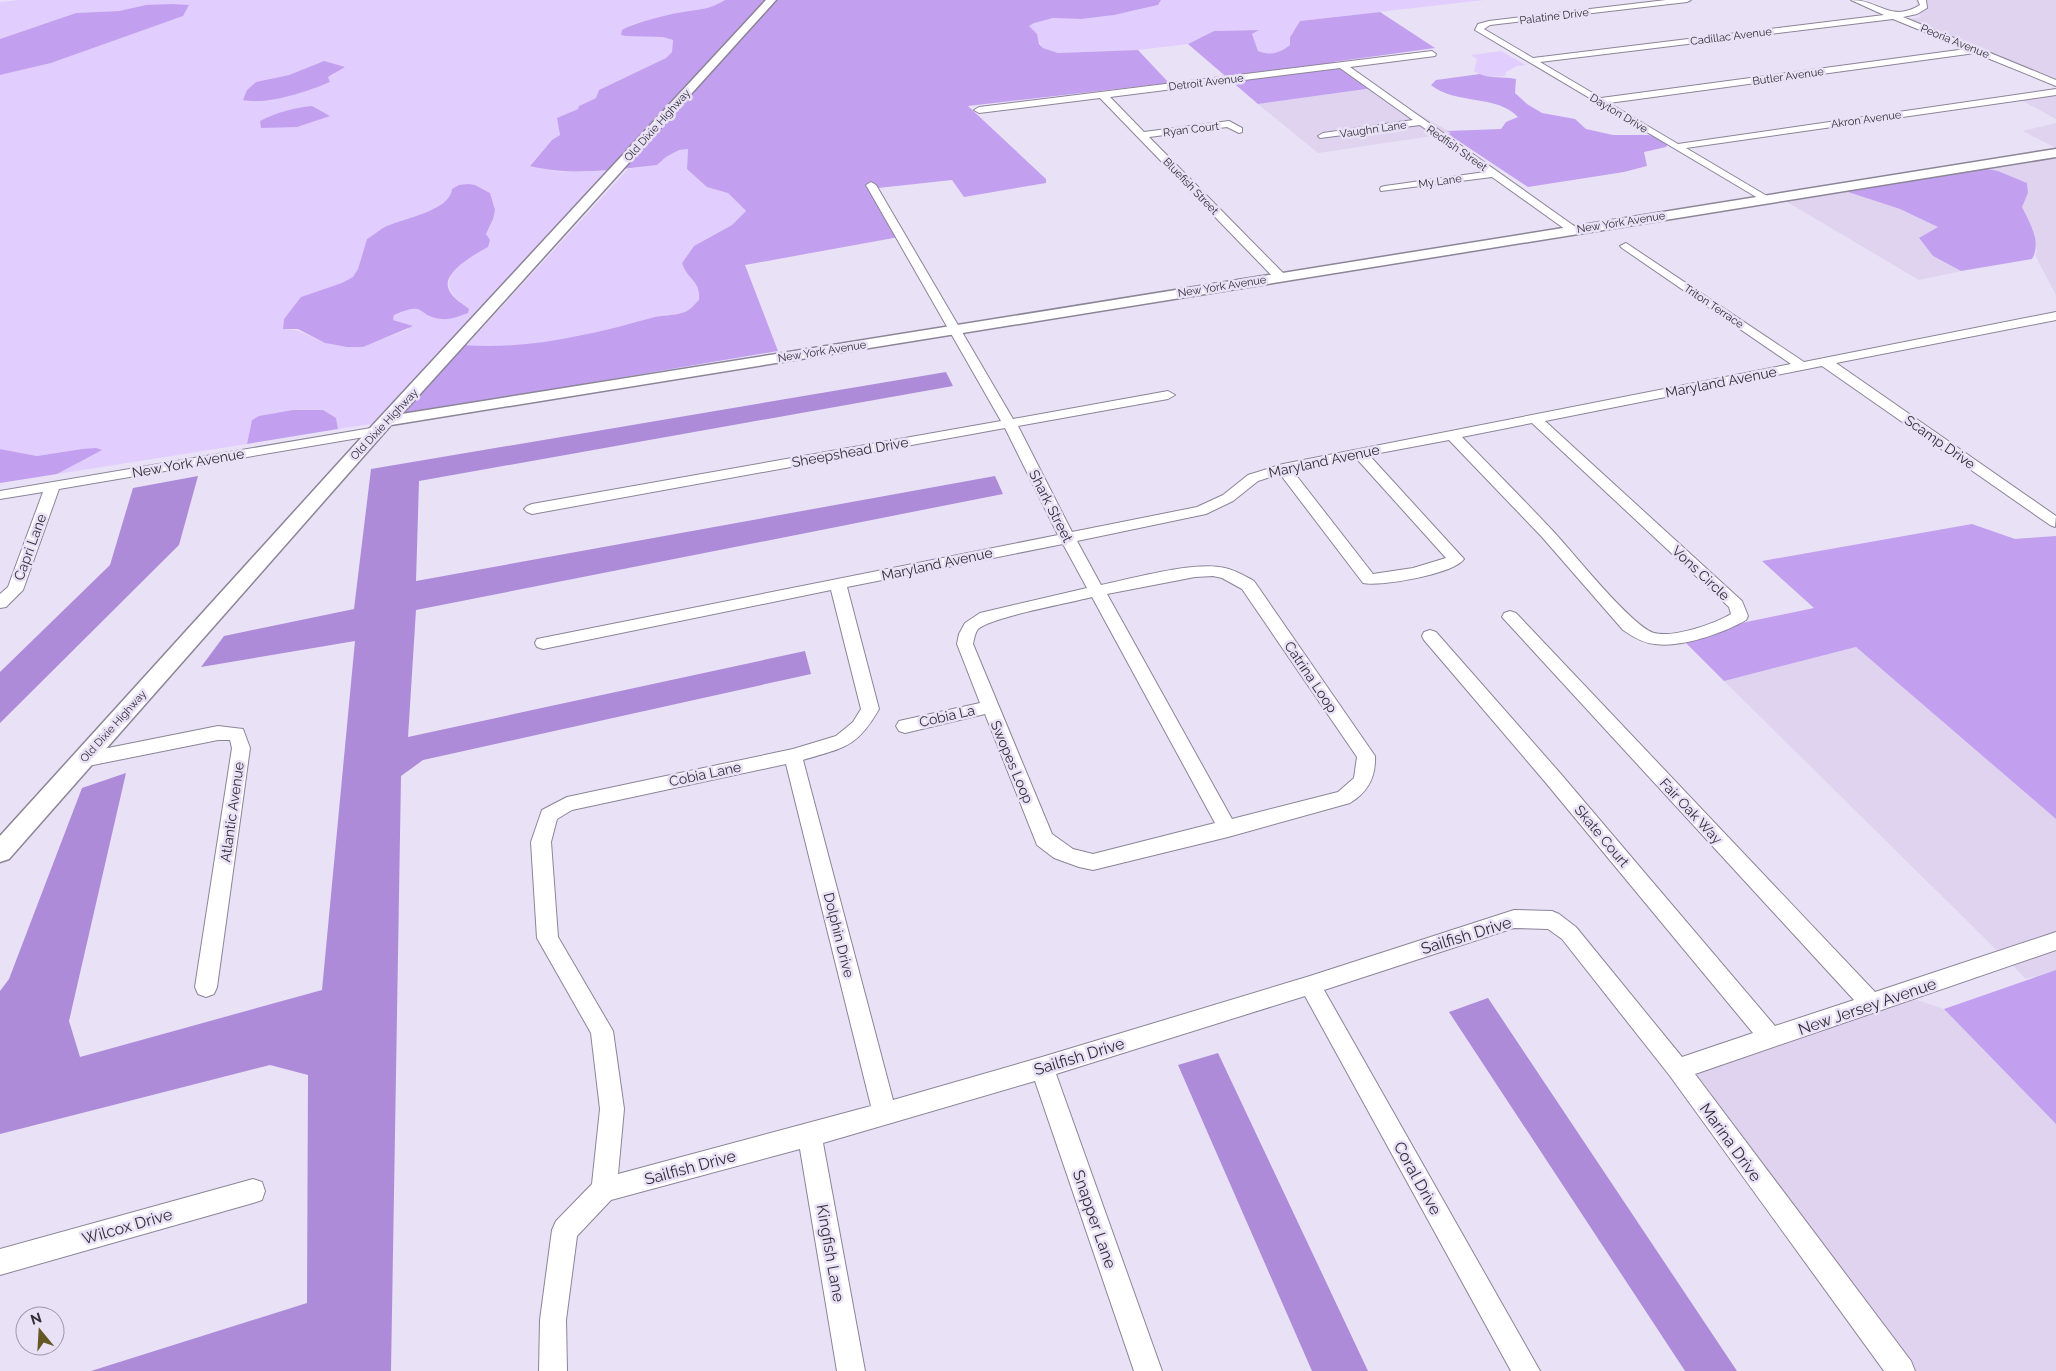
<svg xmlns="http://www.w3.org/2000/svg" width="2056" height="1371" viewBox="0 0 2056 1371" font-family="Raleway,sans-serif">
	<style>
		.built { fill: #dfd3f0 }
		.green { fill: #e1cdfe; fill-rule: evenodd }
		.forest { fill: #c2a0ef }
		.water { fill: #ad8bd9 }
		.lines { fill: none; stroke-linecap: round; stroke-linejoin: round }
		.minor-casing { stroke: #8c8497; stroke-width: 2 }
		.tertiary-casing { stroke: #8c8497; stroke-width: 3 }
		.minor { fill: #fff; fill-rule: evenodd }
		.tertiary { fill: #fff; fill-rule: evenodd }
		.labels { text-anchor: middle; stroke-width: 5; stroke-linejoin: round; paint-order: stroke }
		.far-street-label { font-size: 11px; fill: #312e36; stroke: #e9e1f6 }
		.street-label { font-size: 14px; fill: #312e36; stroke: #e9e1f6 }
		.near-street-label { font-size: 16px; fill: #312e36; stroke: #e9e1f6 }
	</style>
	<rect width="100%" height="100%" fill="#e9e1f6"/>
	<!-- built -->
	<path class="built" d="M1916,0H2056V82L1905,20L1920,17Z
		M1373,88L1452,133L1318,153L1258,104Z
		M2056,93V119L2017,98Z
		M2056,123V148L2023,131Z
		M2056,156V295L2035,255L2037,251L2034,233L2021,207L2028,193L2027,183L1998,171L1982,168L1843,190L1900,209L1939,227L1919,239L1933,256L1961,271L1919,280L1782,199Z
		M1856,647L2056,819V970L2026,979L1724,681Z
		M1902,995L1944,1009L2056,1124V1371H1907L1681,1080Z"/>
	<!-- green -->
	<path class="green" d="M20,0H725L710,9L681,12L630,25L647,36L663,37L673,40L672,52L666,58L599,90L596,98L579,106V109L557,118L560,135L552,140L530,165C557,175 583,172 611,170L377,423L338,429L336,418L259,416L252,420L247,444L57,474L101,450L82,449L37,456L0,449V75L51,63L182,16L189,5H146L119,11L76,13L0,39V2ZM324,61L335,74L328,77L330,82C308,90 265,106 243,99L270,79L289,75ZM475,185L490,193L493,219L486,234L488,247C468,258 429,279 461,302L459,316L439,319L421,309L410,307L394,315L393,320L404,323L409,329C372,342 356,355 316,339C303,333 298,329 283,329L284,319L302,297L343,283L353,278L358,269L367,239L435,208L446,202L452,195Z
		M1161,0H1484L1300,21L1290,36V45C1280,53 1270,56 1258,51L1252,34L1258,30L1214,31L1188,44L1138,50L1058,53L1043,48L1029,26C1045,15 1064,19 1082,19C1108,17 1133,11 1158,5Z
		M1501,51L1526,65L1517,66L1506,72L1505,76L1484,77L1474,71L1477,59L1471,55Z
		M688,149L687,169L728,193L746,212L732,225L694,246L682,263C688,281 701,279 700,300C695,304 690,310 685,312C674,316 661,315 651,318C591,335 529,350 466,346L628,169L657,165L666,157L679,150Z"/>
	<!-- forest -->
	<path class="forest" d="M725,0H767L611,170C583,172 558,173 530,166L552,140L560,135L557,118L578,109L579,106L596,98L599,90L666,58L672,52L673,40L663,37L626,36L621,35L622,30C633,23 669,14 683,12C700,9 709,10 725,0Z
		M775,0H1161L1158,5L1114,15L1082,19L1053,18L1034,23L1029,26L1037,34L1039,44L1043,48L1058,53L1138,50L1169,83L968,106L1046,179V183L964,197L952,180L869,189L899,237L745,265L778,351L400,415L463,345C527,350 590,335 651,318C661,315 674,316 685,312C690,310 695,304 699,300C701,280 687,280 682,263L694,246L732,225L746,211L728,193L707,187L687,169L688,149L679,150L666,157L657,165L622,169Z
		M172,4L189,5L183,16L51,63L0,75V39L76,13L119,11L146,5Z
		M1380,12L1435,48L1333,62L1373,88L1258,104L1188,44L1214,31L1259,30L1252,34L1258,51C1270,56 1280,53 1290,45V37L1300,21Z
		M324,61L345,67L328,77L330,82C306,92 268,105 243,100L247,90L256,82L289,75Z
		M1480,74C1489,79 1504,76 1516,79L1515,93L1527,104L1542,113L1575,119L1586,129L1613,135H1649L1670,141L1666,147L1644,152L1647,166L1624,172L1528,187L1448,134L1451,133L1447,131L1501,129L1506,122L1518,117C1496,94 1456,105 1431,85L1436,80Z
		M312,106L330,116L297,127L261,128L260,121C278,112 293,108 312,106Z
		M1982,168L1998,171L2027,183L2028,193L2022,207C2030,224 2042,242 2032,259L1961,271L1933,256L1919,238L1938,227L1900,209L1842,190Z
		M468,184L475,185L490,193L495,210L493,219L486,234L490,240L488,247C477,253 444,271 448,287C450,297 462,303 469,309L468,313C460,316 451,320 441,319C416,316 427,300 394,315L393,320L413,326L363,347H347L325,343L298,329H283L284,319L301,297L342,283L353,277L358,269L367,239C374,235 380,229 387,226C403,219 451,210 452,189L459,185Z
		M293,410H323L336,418L338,429L247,444L252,420L259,416Z
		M96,448L102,450L57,474L0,483V449L37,456L82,449Z
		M1972,524L2015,539L2056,536V819L1856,647L1724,681L1679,636L1814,608L1762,561Z
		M2056,970V1124L1944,1009Z"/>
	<!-- water -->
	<path class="water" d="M946,372L953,386L419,481L416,581L995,476L1003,494L416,610L408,737L805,651L811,674L423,760L401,776L391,1371H91L307,1303L308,1075L270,1065L0,1134V991L9,979L82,788L126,773L69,1021L80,1057L322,990L355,641L201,667L224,636L354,609L371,469Z
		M198,476L179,545L0,723V672L110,565L133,488Z
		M1488,998L1737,1371H1685L1449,1012Z
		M1218,1053L1368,1371H1312L1178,1065Z"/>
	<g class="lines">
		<defs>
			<path id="minor" d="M1666,0H1691L1687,2L1490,25L1484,29L1533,58L1884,15L1851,0C1880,0 1890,23 1920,5L1918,0H1926L1927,8L1917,14L1903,17L2056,80V86L1975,53L1609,103L1678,144L2056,89V95L1686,148L1767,196L1768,198L1763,201L1475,30L1478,24L1489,21ZM1893,19L1966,49L1601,98L1540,62Z
				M1432,51L1436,54L1435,56L1350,67L1577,228L1579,230L1577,232H1569L1492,177L1381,191L1380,189L1381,187L1385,186L1485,172L1420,125L1320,138L1318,136L1323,133L1413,120L1340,68L1110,97L1144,132L1229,121L1242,128V132L1239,133L1227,127L1149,137L1284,274L1286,277L1284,280H1276L1100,98L979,113L974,110L979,107Z
				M871,182L876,185L1013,419L1168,391L1175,395L1168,399L1018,426L1072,532L1197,507L1223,495L1248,475L1283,464L1791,364L1622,248L1620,246L1626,243L1804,362L2056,312V320L1836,363L2056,516L2055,527L2050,525L1822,366L1545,421L1742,601L1748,616L1746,620C1724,633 1681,648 1655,644C1643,643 1633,637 1623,630L1542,537L1449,440L1369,455L1464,559C1454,574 1380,587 1363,583L1280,474L1258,481L1233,501L1206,514L1077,541L1101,585C1135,578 1194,561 1225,568C1235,570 1245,576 1254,581L1375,756C1376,777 1368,792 1350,803L1228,837L1093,870L1079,867L1054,858L1037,845L985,714L905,733L899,731L896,726L899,721L980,703L957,644L959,634L965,623L980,613L1087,588L1063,544L847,587L879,709C856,749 844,747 803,760L893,1100L1042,1057L1310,976L1514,910L1552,911L1559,914L1576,927L1682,1057L1753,1033L1546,783L1424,640L1422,636L1424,632L1430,630L1436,632L1560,773L1775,1026L1854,1000L1502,617L1504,613L1510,611L1516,613L1875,992L2056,932V950L1695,1074L1911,1361L1915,1371H1884L1670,1076L1562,939L1548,929L1514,928L1324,990L1540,1371H1511L1305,996L1056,1074L1162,1371H1134L1035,1081L823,1143L865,1371H837L800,1149L611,1200L577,1236L566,1320L567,1371H539L540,1320L552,1230L556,1221L592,1184L600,1109L591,1033L537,938L531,842L542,810L567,797L793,749L836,736L853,722L861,709L831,590L543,649L537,647L535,643L537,639L1058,535L1005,428L532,514L527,512L524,509L527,506L532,504L1001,421L866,185ZM1532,423L1729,607L1731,614C1714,624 1674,638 1654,633C1632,627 1572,551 1552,530C1523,499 1492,468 1462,437ZM1356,458L1446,558L1413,568L1373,574L1292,470ZM1213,576L1222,578L1242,589L1357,757L1354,778L1338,792L1232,819L1107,594L1195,577ZM1092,597L1215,823L1093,854L1073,849L1052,834L973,644C974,639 975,633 978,629C991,617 1070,603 1092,597ZM786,764L871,1106L618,1174L624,1109L613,1031L558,937L551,842L557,819L572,810Z
				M377,427L382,428L384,431L382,434L59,489L23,590L6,607L0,608V594L8,587L43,492L0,499V491Z
				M218,726L243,729L250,748L217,987L214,994L206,997L198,994L195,987L232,748L230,740H218L83,767L76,765L74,760L76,755L83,753Z
				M253,1179L262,1182L265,1191L262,1200L253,1203L0,1275V1249Z"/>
			<path id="tertiary" d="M766,0H776L402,414L2056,149V157L391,425L9,859L0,862V836L371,427Z"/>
		</defs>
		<!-- minor casing -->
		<use href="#minor" class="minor-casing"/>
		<!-- tertiary casing -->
		<use href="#tertiary" class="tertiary-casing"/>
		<!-- minor -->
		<use href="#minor" class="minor"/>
		<!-- tertiary -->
		<use href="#tertiary" class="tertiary"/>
	</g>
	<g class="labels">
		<!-- far-street labels -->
		<g class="far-street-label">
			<text transform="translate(1554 16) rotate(-7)" y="4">Palatine Drive</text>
			<text transform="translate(1731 36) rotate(-7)" y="4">Cadillac Avenue</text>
			<text transform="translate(1955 41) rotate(22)" y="4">Peoria Avenue</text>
			<text transform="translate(1788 76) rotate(-8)" y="4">Butler Avenue</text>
			<text transform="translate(1206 82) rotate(-7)" y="4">Detroit Avenue</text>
			<text transform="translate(1619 113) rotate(31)" y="4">Dayton Drive</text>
			<text transform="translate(1866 119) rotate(-8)" y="4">Akron Avenue</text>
			<text transform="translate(657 125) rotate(-48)" y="4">Old Dixie Highway</text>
			<text transform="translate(1191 129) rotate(-7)" y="4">Ryan Court</text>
			<text transform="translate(1373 129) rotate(-8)" y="4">Vaughn Lane</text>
			<text transform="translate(1457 148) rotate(35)" y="4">Redfish Street</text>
			<text transform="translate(1440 181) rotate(-8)" y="4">My Lane</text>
			<text transform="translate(1191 186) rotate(46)" y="4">Bluefish Street</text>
			<text transform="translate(1621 222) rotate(-9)" y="4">New York Avenue</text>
			<text transform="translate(1222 286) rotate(-9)" y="4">New York Avenue</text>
			<text transform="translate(1714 306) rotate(34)" y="4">Triton Terrace</text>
			<text transform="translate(822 351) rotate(-9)" y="4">New York Avenue</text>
			<text transform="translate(384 424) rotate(-47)" y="4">Old Dixie Highway</text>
			<text transform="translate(113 726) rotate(-48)" y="4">Old Dixie Highway</text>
		</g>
		<!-- street labels -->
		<g class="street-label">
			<text transform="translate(1721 382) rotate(-11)" y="5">Maryland Avenue</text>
			<text transform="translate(1940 442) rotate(35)" y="5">Scamp Drive</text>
			<text transform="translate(850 452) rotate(-10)" y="5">Sheepshead Drive</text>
			<text transform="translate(1324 461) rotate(-12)" y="5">Maryland Avenue</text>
			<text transform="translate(188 463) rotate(-10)" y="5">New York Avenue</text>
			<text transform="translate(1051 506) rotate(63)" y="5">Shark Street</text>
			<text transform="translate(30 547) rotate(-70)" y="5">Capri Lane</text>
			<text transform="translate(937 564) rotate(-12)" y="5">Maryland Avenue</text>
			<text transform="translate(1701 573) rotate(43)" y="5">Vons Circle</text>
			<text transform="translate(1311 677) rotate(56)" y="5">Catrina Loop</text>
			<text transform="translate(947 716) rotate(-13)" y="5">Cobia La</text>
			<text transform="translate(1012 762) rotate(67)" y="5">Swopes Loop</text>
			<text transform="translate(705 774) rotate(-12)" y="5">Cobia Lane</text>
			<text transform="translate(1691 811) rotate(47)" y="5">Fair Oak Way</text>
			<text transform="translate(232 812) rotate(-82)" y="5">Atlantic Avenue</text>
			<text transform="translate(1602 836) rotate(50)" y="5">Skate Court</text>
			<text transform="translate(839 935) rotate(76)" y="5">Dolphin Drive</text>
		</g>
		<!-- near-street labels -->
		<g class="near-street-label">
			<text transform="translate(1466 935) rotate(-17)" y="6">Sailfish Drive</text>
			<text transform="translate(1867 1006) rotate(-19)" y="6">New Jersey Avenue</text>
			<text transform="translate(1079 1056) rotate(-17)" y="6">Sailfish Drive</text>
			<text transform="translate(1731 1142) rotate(54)" y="6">Marina Drive</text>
			<text transform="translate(690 1167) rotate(-15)" y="6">Sailfish Drive</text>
			<text transform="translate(1418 1178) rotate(61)" y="6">Coral Drive</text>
			<text transform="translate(1095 1219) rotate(71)" y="6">Snapper Lane</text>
			<text transform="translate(127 1226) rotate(-16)" y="6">Wilcox Drive</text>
			<text transform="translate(831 1253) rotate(80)" y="6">Kingfish Lane</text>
		</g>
	</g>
	<!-- north arrow -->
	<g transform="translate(40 1331) rotate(342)"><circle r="24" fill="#e9e1f6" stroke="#9f99a9"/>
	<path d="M0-4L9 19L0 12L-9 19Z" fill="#655724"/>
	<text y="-8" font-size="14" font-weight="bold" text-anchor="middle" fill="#312e36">N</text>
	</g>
</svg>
